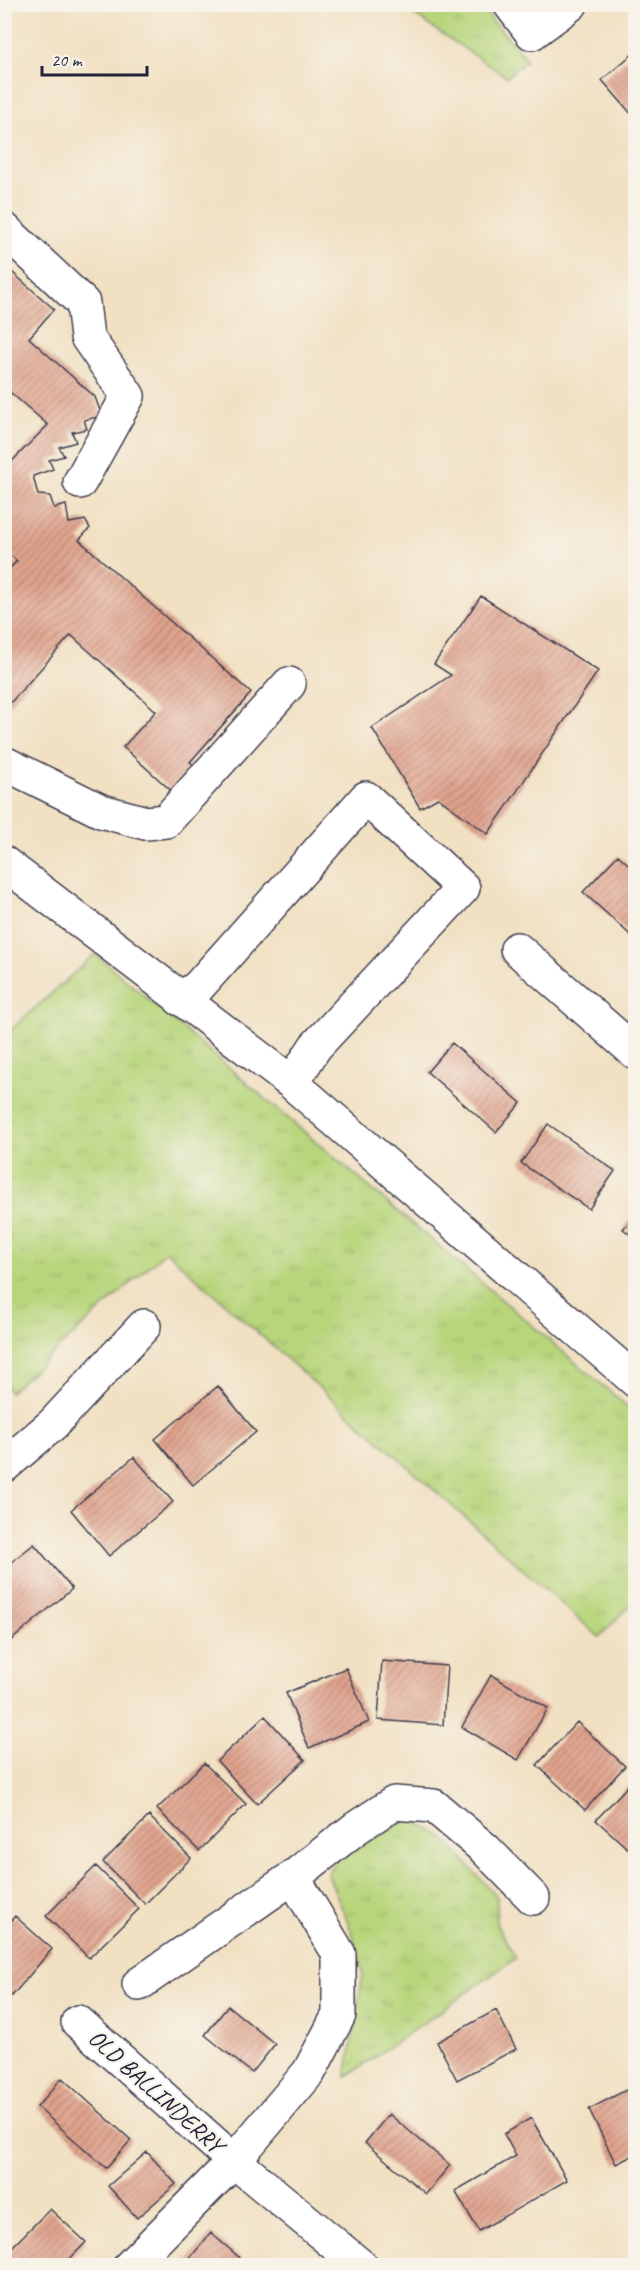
<svg xmlns="http://www.w3.org/2000/svg" width="640" height="2270" viewBox="0 0 640 2270" font-family="Caveat,sans-serif">
	<style>
		.grass { fill: url(#grass-tufts); stroke: #6d7c5c; stroke-width: 1.5 }
		.building { fill: url(#building-hatch) }
		.lines { fill: none; stroke-linecap: round; stroke-linejoin: round }
		.minor-casing { stroke: #413e4f; stroke-width: 36 }
		.minor { stroke: #fff; stroke-width: 33 }
		.labels { text-anchor: middle; stroke-width: 4.5; stroke-linejoin: round; paint-order: stroke }
		.street-label { font-size: 24px; fill: #22223b; stroke: #f7f3e8 }
	</style>
	<defs>
		<pattern id="grass-tufts" width="24" height="20" patternUnits="userSpaceOnUse" patternTransform="scale(1.5)"><rect width="24" height="20" fill="#b8d57c"/><path d="M3 7l-1-3M5 7V3M7 7l1-3M15 17l-1-3M17 17v-4M19 17l1-3" fill="none" stroke="#9eb76c"/></pattern>
		<pattern id="building-hatch" width="6" height="6" patternUnits="userSpaceOnUse" patternTransform="scale(1.5)"><rect width="6" height="6" fill="#e0a38d"/><path d="M-1 1l2-2M0 6l6-6M5 7l2-2" fill="none" stroke="#b58474"/></pattern>
	</defs>
	<rect width="100%" height="100%" fill="#f7f3e8"/>
	<filter id="ink" filterUnits="userSpaceOnUse"><feTurbulence type="fractalNoise" baseFrequency=".0167" numOctaves="2"/><feDisplacementMap in="SourceGraphic" scale="12" xChannelSelector="R" yChannelSelector="G"/><feConvolveMatrix kernelMatrix="1 2 1 2 8 2 1 2 1" color-interpolation-filters="sRGB"/></filter>
	<filter id="wash" filterUnits="userSpaceOnUse"><feTurbulence type="fractalNoise" baseFrequency=".008" numOctaves="4" result="noise"/><feDisplacementMap in="SourceGraphic" scale="24" xChannelSelector="R" yChannelSelector="G"/><feGaussianBlur stdDeviation="1.35" result="paint"/><feColorMatrix in="noise" values="0 0 0 0 0 0 0 0 0 0 0 0 0 0 0 0 0 1.4 0 .05"/><feComposite in="paint" operator="in"/></filter>
	<g filter="url(#wash)">
		<rect width="100%" height="100%" fill="#f1e0c2"/>
		<!-- grass -->
		<path class="grass" d="M399,5H479L527,60L507,77Z
			M95,954L635,1413V1601L599,1637L166,1251L10,1392L5,1386V1035Z
			M406,1816L443,1837L497,1897L496,1924L516,1958L346,2077L363,1973L353,1935L327,1872L341,1853Z"/>
		<g id="blocks">
			<!-- building -->
			<path class="building" d="M636,51V116L634,117L602,80Z
				M4,265L54,309L29,338L95,397L102,416L84,420L87,429L72,432L76,442L59,447L64,456L49,460L53,469L33,476L38,495L50,496L54,508L66,505L69,523L85,520L90,528L79,540L251,693L190,762L200,770L177,796L123,747L156,711L71,635L4,710V574L17,561L4,550V466L6,467L48,425L4,387Z
				M481,596L598,671L488,834L438,798L420,808L372,728L451,675L434,664Z
				M618,855L636,871V940L583,892Z
				M452,1043L521,1103L496,1132L427,1072Z
				M548,1124L615,1171L589,1209L521,1163Z
				M636,1214V1239L623,1229Z
				M218,1386L256,1432L193,1485L155,1439Z
				M134,1457L173,1502L109,1556L71,1510Z
				M34,1544L72,1589L8,1643L4,1639V1568Z
				M382,1661L447,1666L443,1725L378,1720Z
				M346,1668L369,1722L309,1748L286,1693Z
				M491,1675L548,1708L518,1760L462,1727Z
				M265,1716L305,1760L257,1804L217,1761Z
				M577,1722L625,1766L585,1810L537,1765Z
				M204,1763L246,1804L199,1851L157,1809Z
				M636,1777V1856L596,1820Z
				M149,1816L191,1858L145,1904L103,1862Z
				M96,1866L139,1909L89,1958L46,1916Z
				M15,1916L52,1949L12,1996L4,1990V1928Z
				M228,2006L275,2044L252,2073L205,2035Z
				M496,2010L516,2049L457,2080L437,2042Z
				M62,2078L131,2140L106,2168L37,2107Z
				M636,2085V2154L616,2164L589,2109Z
				M389,2114L450,2165L426,2194L365,2143Z
				M531,2118L567,2180L479,2231L455,2191L516,2156L504,2134Z
				M147,2152L176,2184L137,2218L108,2186Z
				M50,2209L86,2242L63,2266H4V2255Z
				M211,2233L249,2266H183Z"/>
		</g>
	</g>
	<g filter="url(#ink)">
		<use href="#blocks" fill-opacity="0" stroke="#413e4f" stroke-width="1.5"/>
		<g class="lines">
			<defs>
				<path id="minor" d="M510,4L532,33L571,4
					M4,229L83,303L87,337L128,396L80,482
					M4,763L101,811L146,823L166,821L289,684
					M4,863L292,1083L636,1381
					M517,949L636,1053
					M180,999L198,987L366,798L463,888L315,1047L292,1083
					M4,1466L53,1424L144,1326
					M139,1984L293,1877L356,1828L394,1803L434,1806L485,1849L533,1898
					M78,2022L234,2161L361,2266
					M130,2266L234,2161L309,2072L339,2015V1954L293,1877"/>
			</defs>
			<!-- minor casing -->
			<use href="#minor" class="minor-casing"/>
			<!-- minor -->
			<use href="#minor" class="minor"/>
		</g>
	</g>
	<g class="labels">
		<!-- street labels -->
		<g class="street-label">
			<text transform="translate(156 2091) rotate(42)" y="8">OLD BALLINDERRY</text>
		</g>
	</g>
	<!-- margin -->
	<rect width="640" height="2270" fill="none" stroke="#f7f3e8" stroke-width="24"/>
	<!-- scale -->
	<path d="M42 66v9h105v-9" fill="none" stroke="#22223b" stroke-width="3"/>
	<text x="51" y="66" font-size="18" fill="#22223b" stroke="#f7f3e8" stroke-width="4.5" paint-order="stroke">20 m</text>
</svg>
